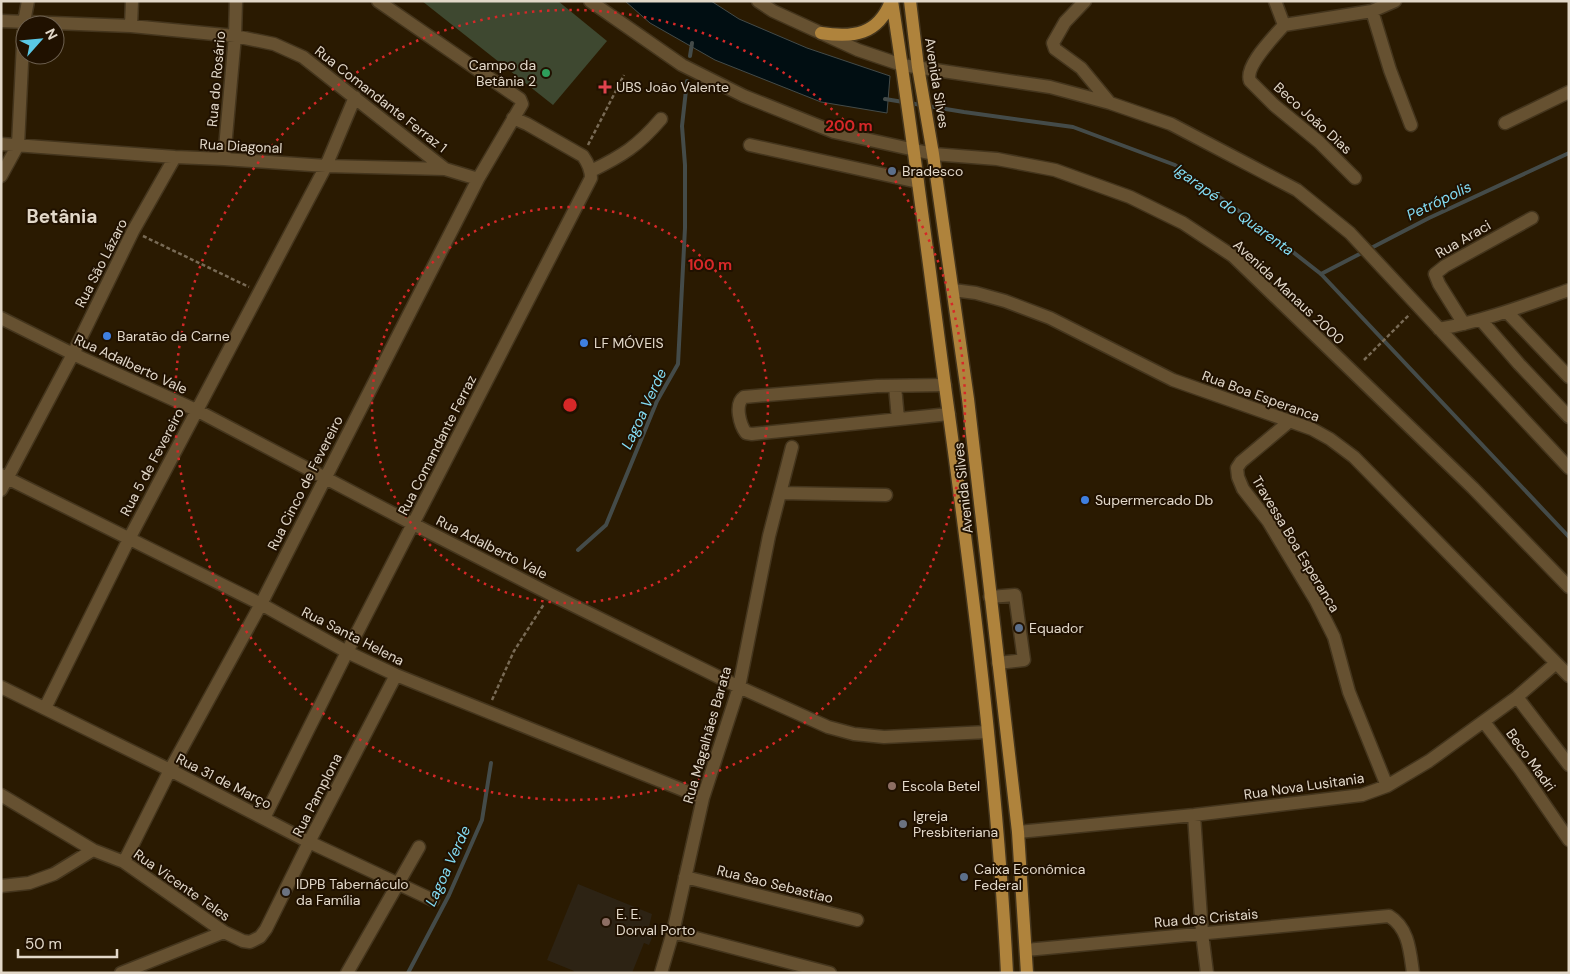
<svg xmlns="http://www.w3.org/2000/svg" width="1570" height="974" viewBox="0 0 1570 974" font-family="'DM Sans',sans-serif">
	<style>
		.education { fill: #2d2314 }
		.green { fill: #3e4830 }
		.water { fill: #010e12; stroke: #444b49 }
		.lines { fill: none; stroke-linecap: round; stroke-linejoin: round }
		.stream { stroke: #444b49; stroke-width: 4 }
		.minor-casing { stroke: #44351d; stroke-width: 15 }
		.major-casing { stroke: #44351d; stroke-width: 15 }
		.path { stroke: #786a55; stroke-width: 2.5; stroke-dasharray: 4 2.5; stroke-linecap: butt }
		.minor { stroke: #665131; stroke-width: 12 }
		.major { stroke: #af833c; stroke-width: 12 }
		.ring { fill: none; stroke: #d62828; stroke-width: 2.5; stroke-dasharray: 2.5 5 }
		.leisure-dot { fill: #2e9e5b; stroke: #201100; stroke-width: 2 }
		.health-dot { fill: #e0444e; stroke: #201100; stroke-width: 2 }
		.service-dot { fill: #5c6f8a; stroke: #201100; stroke-width: 2 }
		.shop-dot { fill: #3f7fe0; stroke: #201100; stroke-width: 2 }
		.education-dot { fill: #8d6e63; stroke: #201100; stroke-width: 2 }
		.worship-dot { fill: #6b7280; stroke: #201100; stroke-width: 2 }
		.labels { text-anchor: middle; stroke-width: 4; stroke-linejoin: round; paint-order: stroke }
		.poi-label { font-size: 14px; fill: #e2d8c9; stroke: #201100; text-anchor: start }
		.street-label { font-size: 14px; fill: #e2d8c9; stroke: #201100 }
		.water-label { font-size: 15px; font-style: italic; fill: #83dcf3; stroke: #201100 }
		.district-label { font-size: 19px; font-weight: bold; fill: #e2d8c9; stroke: #201100 }
		.centre { fill: #d62828; stroke: #201100; stroke-width: 2.5 }
		.ring-label { font-size: 15px; text-anchor: middle; font-weight: bold; fill: #d62828; stroke: #201100; stroke-width: 4; stroke-linejoin: round; paint-order: stroke }
	</style>
	<rect width="100%" height="100%" fill="#2a1a01"/>
	<!-- education -->
	<path class="education" d="M578,884L652,914L648,931L654,933L649,945L644,943L632,973H573L574,971L547,960Z"/>
	<!-- green -->
	<path class="green" d="M422,1H558L607,41L553,105Z"/>
	<!-- water -->
	<path class="water" d="M625,1H711L739,19L807,48L890,76L887,113L821,102L715,60L650,23Z"/>
	<g class="lines">
		<!-- stream -->
		<path class="stream" d="M690,56L692,43
			M885,99L964,112L1073,127L1175,165L1261,227L1321,274L1569,537
			M1321,274L1429,218L1569,153
			M578,550L606,525L657,401L678,364L685,228V165L682,126L687,81
			M408,973L449,895L482,820L491,763"/>
		<defs>
			<path id="minor" d="M590,1L682,65L744,96L834,132L933,154L997,159L1055,170L1130,197L1183,223L1233,256L1473,488L1569,587
				M758,1L773,11L858,50L902,65L1050,87L1110,103L1171,124L1297,190L1350,233L1569,468
				M1085,1L1065,22L1053,43L1055,49L1081,68L1110,103
				M1275,1L1284,25
				M1372,11L1390,70L1411,125
				M1,21L131,26L235,36L274,44L303,57L445,169
				M1284,25C1274,37 1244,66 1250,81L1274,105L1319,142L1355,178
				M1284,25L1372,11L1395,1
				M131,26L132,1
				M1505,123L1569,92
				M1,144L175,157L224,159L326,166L445,169L478,179
				M750,145L918,182
				M224,159L235,36L236,1
				M591,171C622,156 638,146 661,119
				M1,176L18,145L24,22L28,1
				M953,290L976,293L1005,301L1050,318L1173,380L1312,429L1330,439L1354,457L1569,676
				M1507,312L1569,377
				M1,318L73,354L196,410L413,524L550,594L739,687L828,727L854,734L884,737L988,732
				M1481,320L1519,364L1569,417
				M1464,324L1439,284L1435,274L1445,266L1532,218
				M1439,329C1484,321 1526,305 1569,290
				M945,385L877,386L744,397C734,404 740,425 746,433L752,434L949,414
				M895,386L898,419
				M1290,421L1241,462L1237,468L1238,477L1243,489L1268,521L1316,601L1334,637L1349,692L1387,786
				M1,475L261,604L347,652L396,675L703,798
				M1,490L73,354L133,231L175,157
				M780,493L886,495
				M990,597L1015,595L1024,660L998,663
				M1,687L170,770L309,842L433,900
				M1517,697L1569,765
				M45,708L129,539L326,166L355,97
				M1484,722L1520,769L1569,840
				M1,795L93,850L124,862L224,932L243,941L250,942L260,937L266,929L309,842L396,675
				M1194,815L1202,933L1207,973
				M264,818L347,652L591,178C591,169 588,163 583,156L527,124L513,118
				M1018,832L1194,815L1362,795L1387,786L1429,761L1517,697L1555,664
				M124,862L170,770L261,604L478,179L522,104L520,99L378,1
				M685,877L857,920
				M1,886L29,883L54,874L93,850
				M673,932L830,973
				M1026,950L1389,916C1409,928 1410,952 1413,973
				M121,973L224,932
				M347,973L419,847
				M661,973L673,932L703,798L739,687L769,536L792,447"/>
			<path id="major" d="M892,1C912,129 928,258 945,386C972,581 997,776 1007,973
				M910,1L918,67L933,154L968,399L1018,832L1027,973
				M821,33C853,38 878,35 891,1"/>
		</defs>
		<!-- minor casing -->
		<use href="#minor" class="minor-casing"/>
		<!-- major casing -->
		<use href="#major" class="major-casing"/>
		<!-- path -->
		<path class="path" d="M588,145L624,75
			M143,236L249,287
			M1364,360L1410,314
			M492,700L514,651L544,604"/>
		<!-- minor -->
		<use href="#minor" class="minor"/>
		<!-- major -->
		<use href="#major" class="major"/>
	</g>
	<!-- distance rings -->
	<g class="ring">
		<circle cx="570" cy="405" r="198"/>
		<circle cx="570" cy="405" r="395"/>
	</g>
	<!-- markers -->
	<circle class="leisure-dot" cx="546" cy="73" r="5"/>
	<path class="health-dot" d="M602.5 79.5h5v5h5v5h-5v5h-5v-5h-5v-5h5z"/>
	<g class="service-dot">
		<circle cx="892" cy="171" r="5"/>
		<circle cx="1019" cy="628" r="5"/>
		<circle cx="964" cy="877" r="5"/>
	</g>
	<g class="shop-dot">
		<circle cx="107" cy="336" r="5"/>
		<circle cx="584" cy="343" r="5"/>
		<circle cx="1085" cy="500" r="5"/>
	</g>
	<g class="education-dot">
		<circle cx="892" cy="786" r="5"/>
		<circle cx="606" cy="922" r="5"/>
	</g>
	<g class="worship-dot">
		<circle cx="903" cy="824" r="5"/>
		<circle cx="286" cy="892" r="5"/>
	</g>
	<g class="labels">
		<!-- poi labels -->
		<g class="poi-label">
			<text x="536" y="70" text-anchor="end">Campo da<tspan x="536" dy="16">Betânia 2</tspan></text>
			<text x="616" y="92">UBS João Valente</text>
			<text x="902" y="176">Bradesco</text>
			<text x="117" y="341">Baratão da Carne</text>
			<text x="594" y="348">LF MÓVEIS</text>
			<text x="1095" y="505">Supermercado Db</text>
			<text x="1029" y="633">Equador</text>
			<text x="902" y="791">Escola Betel</text>
			<text x="913" y="821">Igreja<tspan x="913" dy="16">Presbiteriana</tspan></text>
			<text x="974" y="874">Caixa Econômica<tspan x="974" dy="16">Federal</tspan></text>
			<text x="296" y="889">IDPB Tabernáculo<tspan x="296" dy="16">da Família</tspan></text>
			<text x="616" y="919">E. E.<tspan x="616" dy="16">Dorval Porto</tspan></text>
		</g>
		<!-- street labels -->
		<g class="street-label">
			<text transform="translate(216 79) rotate(-85)" y="5">Rua do Rosário</text>
			<text transform="translate(937 83) rotate(81)" y="5">Avenida Silves</text>
			<text transform="translate(381 99) rotate(38)" y="5">Rua Comandante Ferraz 1</text>
			<text transform="translate(1313 118) rotate(42)" y="5">Beco João Dias</text>
			<text transform="translate(241 146) rotate(3)" y="5">Rua Diagonal</text>
			<text transform="translate(1463 239) rotate(-30)" y="5">Rua Araci</text>
			<text transform="translate(101 263) rotate(-63)" y="5">Rua São Lázaro</text>
			<text transform="translate(1289 292) rotate(43)" y="5">Avenida Manaus 2000</text>
			<text transform="translate(131 364) rotate(25)" y="5">Rua Adalberto Vale</text>
			<text transform="translate(1261 396) rotate(20)" y="5">Rua Boa Esperanca</text>
			<text transform="translate(437 445) rotate(-63)" y="5">Rua Comandante Ferraz</text>
			<text transform="translate(152 462) rotate(-62)" y="5">Rua 5 de Fevereiro</text>
			<text transform="translate(305 483) rotate(-63)" y="5">Rua Cinco de Fevereiro</text>
			<text transform="translate(963 488) rotate(-96)" y="5">Avenida Silves</text>
			<text transform="translate(1296 544) rotate(59)" y="5">Travessa Boa Esperanca</text>
			<text transform="translate(492 547) rotate(27)" y="5">Rua Adalberto Vale</text>
			<text transform="translate(353 636) rotate(27)" y="5">Rua Santa Helena</text>
			<text transform="translate(707 735) rotate(-74)" y="5">Rua Magalhães Barata</text>
			<text transform="translate(1531 760) rotate(54)" y="5">Beco Madri</text>
			<text transform="translate(224 781) rotate(27)" y="5">Rua 31 de Março</text>
			<text transform="translate(1304 786) rotate(-8)" y="5">Rua Nova Lusitania</text>
			<text transform="translate(317 795) rotate(-63)" y="5">Rua Pamplona</text>
			<text transform="translate(775 884) rotate(14)" y="5">Rua Sao Sebastiao</text>
			<text transform="translate(182 885) rotate(35)" y="5">Rua Vicente Teles</text>
			<text transform="translate(1206 918) rotate(-5)" y="5">Rua dos Cristais</text>
		</g>
		<!-- water labels -->
		<g class="water-label">
			<text transform="translate(1439 201) rotate(-26)" y="5">Petrópolis</text>
			<text transform="translate(1234 210) rotate(36)" y="5">Igarapé do Quarenta</text>
			<text transform="translate(644 409) rotate(-65)" y="5">Lagoa Verde</text>
			<text transform="translate(448 866) rotate(-65)" y="5">Lagoa Verde</text>
		</g>
		<!-- district labels -->
		<g class="district-label">
			<text x="62" y="223">Betânia</text>
		</g>
	</g>
	<circle cx="570" cy="405" r="8" class="centre"/>
	<g class="ring-label">
		<text x="849" y="131">200 m</text>
		<text x="710" y="270">100 m</text>
	</g>
	<!-- border -->
	<rect width="1570" height="974" fill="none" stroke="#e2d8c9" stroke-width="5"/>
	<!-- north arrow -->
	<g transform="translate(40 40) rotate(63)"><circle r="24" fill="#201100" stroke="#6e6150"/>
	<path d="M0-4L9 19L0 12L-9 19Z" fill="#5ac8e5"/>
	<text y="-8" font-size="14" font-weight="bold" text-anchor="middle" fill="#e2d8c9">N</text>
	</g>
	<!-- scale -->
	<path d="M18 949v8h99v-8" fill="none" stroke="#e2d8c9" stroke-width="2.5"/>
	<text x="25" y="949" font-size="15" fill="#e2d8c9" stroke="#201100" stroke-width="4" paint-order="stroke">50 m</text>
</svg>
